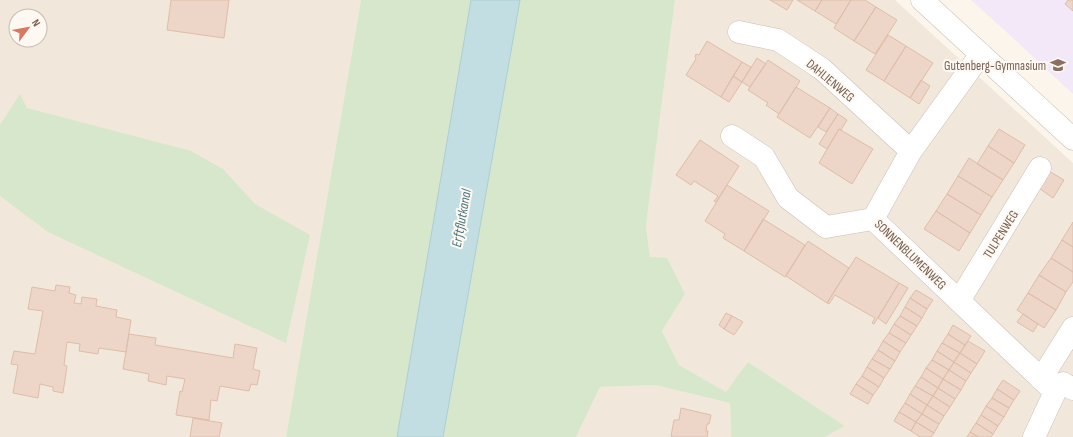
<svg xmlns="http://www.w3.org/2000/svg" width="1073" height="437" viewBox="0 0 1073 437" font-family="'Sofia Sans Condensed',sans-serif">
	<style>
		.residential { fill: #f2e7db; fill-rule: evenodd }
		.education { fill: #f2e8f7 }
		.green { fill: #d7e7cb }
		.water { fill: #c2dee3; stroke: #aacdd3 }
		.building { fill: #edd6c7; stroke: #debda9 }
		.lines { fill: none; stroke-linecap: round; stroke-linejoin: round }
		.minor-casing { stroke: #ccbdb3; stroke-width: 23 }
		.minor { stroke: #fff; stroke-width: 22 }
		.labels { text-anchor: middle; stroke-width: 4; stroke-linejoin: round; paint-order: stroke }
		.education-label { font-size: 13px; fill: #785e54; stroke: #fdf9f2; text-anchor: end }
		.street-label { font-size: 13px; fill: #745d51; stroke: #fdf9f2 }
		.water-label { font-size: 14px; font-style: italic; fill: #4a757d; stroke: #fdf9f2 }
	</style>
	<rect width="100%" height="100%" fill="#fbf5ec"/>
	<!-- residential -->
	<path class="residential" d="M0,0H361L286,437H0ZM16,16H40V40H16Z
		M675,0H895L1073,163V437H825L845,426L748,362L727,393L679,365L662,331L685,294L650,257L646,226Z
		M655,385L730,403L731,437H576L600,387Z"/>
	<!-- education -->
	<path class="education" d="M971,0H1073V94L1012,37Z"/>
	<!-- green -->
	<path class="green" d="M361,0H471L397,437H286Z
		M520,0H675L646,226L650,257L667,258L685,294L662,331L679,365L726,392L748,362L845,426L825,437H731L730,403L655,385L600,387L576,437H443Z
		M20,94L27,108L191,151L223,169L255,204L310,235L286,343L48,232L0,196V125Z"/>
	<!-- water -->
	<path class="water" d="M471,0H520L443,437H397Z"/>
	<!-- building -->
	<path class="building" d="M171,0H229L224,38L167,30Z
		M770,0H793L787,10Z
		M797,0H822L815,11Z
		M822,0H851L836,24L815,11Z
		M851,0H865L876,7L854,41L834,28Z
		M1068,0H1073V11L1065,4Z
		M876,7L897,20L875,54L854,41Z
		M888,35L906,46L884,81L866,70Z
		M707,41L742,62L721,97L686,75L696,59L695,57L696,54L699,55Z
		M906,46L933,63L910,98L884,81Z
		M757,58L766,64L750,87L742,82Z
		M768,60L800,81L779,114L766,105L768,103L748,90Z
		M742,62L751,67L742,82L733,76Z
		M733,76L742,82L729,102L721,97Z
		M921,80L930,86L919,104L910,98Z
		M796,87L830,108L810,138L777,117Z
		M830,108L838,114L826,132L818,127Z
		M838,114L847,120L841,130L839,129L827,149L819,144Z
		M839,129L873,149L852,184L819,163Z
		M999,129L1025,145L1014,163L988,146Z
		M700,140L739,166L716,202L714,201L718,196L694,181L691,185L676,175Z
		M988,146L1014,163L1003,180L977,164Z
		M969,158L1003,180L992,197L958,176Z
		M1047,170L1064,180L1053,198L1036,186Z
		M958,176L992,197L981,215L947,194Z
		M727,185L769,211L744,251L723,238L725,234L705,221Z
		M947,194L981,215L970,233L936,211Z
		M936,211L970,233L959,251L924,229Z
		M763,219L805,245L785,277L744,251Z
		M1073,222V247L1062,240Z
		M1062,240L1073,247V272L1051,258Z
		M808,241L849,268L827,303L786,276Z
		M856,257L899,283L874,324L872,323L875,318L835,295L829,304L827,303Z
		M1051,258L1073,272V282L1066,292L1039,275Z
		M1039,275L1066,292L1056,310L1028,293Z
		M899,283L908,288L886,324L878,318Z
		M56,285L70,287L69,293L76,295L74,303L81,304L82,297L97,299L96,306L117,310L116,317L131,320L126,352L99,348L98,354L79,351L80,344L67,342L64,365L67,366L63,393L53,391V387L40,384L38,398L13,393L18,365L11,364L14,351L35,354L43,311L28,309L32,287L55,291Z
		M916,290L933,300L927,309L910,298Z
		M1028,293L1056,310L1044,328L1017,310Z
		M910,298L927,309L922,318L905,307Z
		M905,307L922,318L917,326L900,316Z
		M726,313L732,316L724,329L719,325Z
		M1023,314L1038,324L1033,332L1017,322Z
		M732,316L743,322L734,335L724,329Z
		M900,316L917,326L911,335L894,324Z
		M894,324L911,335L906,343L889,333Z
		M953,325L971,336L965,345L948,334Z
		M889,333L906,343L900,352L883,341Z
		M129,334L156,338L155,345L233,358L235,344L257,348L253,369L260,371L257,385L251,384L249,391L220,386L217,401L211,400L209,420L176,415L180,391L182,392L185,379L167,376L166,385L148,381L149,374L123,369Z
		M948,334L965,345L960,353L942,343Z
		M883,341L900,352L895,361L878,350Z
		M968,341L985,351L977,364L960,353Z
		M942,343L960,353L954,362L937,351Z
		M878,350L895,361L890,369L872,359Z
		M937,351L954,362L949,370L932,360Z
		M960,353L977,364L971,373L954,362Z
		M872,359L890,369L884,378L867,367Z
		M932,360L949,370L943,379L926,368Z
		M954,362L971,373L966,381L949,370Z
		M867,367L884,378L879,387L862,376Z
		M926,368L943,379L938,388L921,377Z
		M949,370L966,381L961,390L943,379Z
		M862,376L879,387L873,395L856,384Z
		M921,377L938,388L933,396L915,386Z
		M943,379L961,390L955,399L938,388Z
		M1003,380L1020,391L1014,400L997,389Z
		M856,384L873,395L868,404L850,394Z
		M915,386L933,396L927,405L910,394Z
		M938,388L955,399L950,407L933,396Z
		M997,389L1014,400L1009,408L992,398Z
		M910,394L927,405L922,414L905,403Z
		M933,396L950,407L944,416L927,405Z
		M992,398L1009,408L1004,417L986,406Z
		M905,403L922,414L916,422L899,412Z
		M927,405L944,416L939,424L922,414Z
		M986,406L1004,417L998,426L981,415Z
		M681,408L711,415L709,424H707L706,431H708L707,437H673L671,436L674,420H679Z
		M899,412L916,422L911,431L894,421Z
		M922,414L939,424L934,433L916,422Z
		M981,415L998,426L993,434L976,423Z
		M193,418L222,423L219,437H190Z
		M916,422L934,433L931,437H920L911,431Z
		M976,423L993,434L991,437H978L970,432Z
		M970,432L978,437H967Z"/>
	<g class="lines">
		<defs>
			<path id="minor" d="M922,0L1073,139
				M739,32L778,40L822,69L911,151
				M981,54L911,151L873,219L1055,392L1034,437
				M732,136L764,157L788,198L826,227L873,219
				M959,301L1040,168
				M1041,379L1073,328
				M1055,392L1063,383L1073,389"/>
		</defs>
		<!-- minor casing -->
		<use href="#minor" class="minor-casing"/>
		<!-- minor -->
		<use href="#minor" class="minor"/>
	</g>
	<!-- icons -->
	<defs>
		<symbol id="school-bare" viewBox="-9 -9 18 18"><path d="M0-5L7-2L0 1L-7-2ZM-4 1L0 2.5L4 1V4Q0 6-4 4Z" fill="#8d6e63" stroke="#fdf9f2" stroke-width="2.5" paint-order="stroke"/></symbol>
	</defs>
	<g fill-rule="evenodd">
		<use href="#school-bare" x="1047" y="54" width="22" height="22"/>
	</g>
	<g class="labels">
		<!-- education labels -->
		<g class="education-label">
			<text x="1046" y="70">Gutenberg-Gymnasium</text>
		</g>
		<!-- street labels -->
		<g class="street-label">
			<text transform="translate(831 80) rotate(40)" y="5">DAHLIENWEG</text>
			<text transform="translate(1000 234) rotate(-58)" y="5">TULPENWEG</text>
			<text transform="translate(911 254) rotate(44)" y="5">SONNENBLUMENWEG</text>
		</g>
		<!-- water labels -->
		<g class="water-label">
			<text transform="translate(461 218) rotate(-80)" y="5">Erftflutkanal</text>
		</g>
	</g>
	<!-- north arrow -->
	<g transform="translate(28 28) rotate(58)"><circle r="19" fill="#fdf9f2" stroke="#c6bbb2"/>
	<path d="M0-3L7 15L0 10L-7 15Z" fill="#d67960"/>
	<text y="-6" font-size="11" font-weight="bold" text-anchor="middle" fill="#745d51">N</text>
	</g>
</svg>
